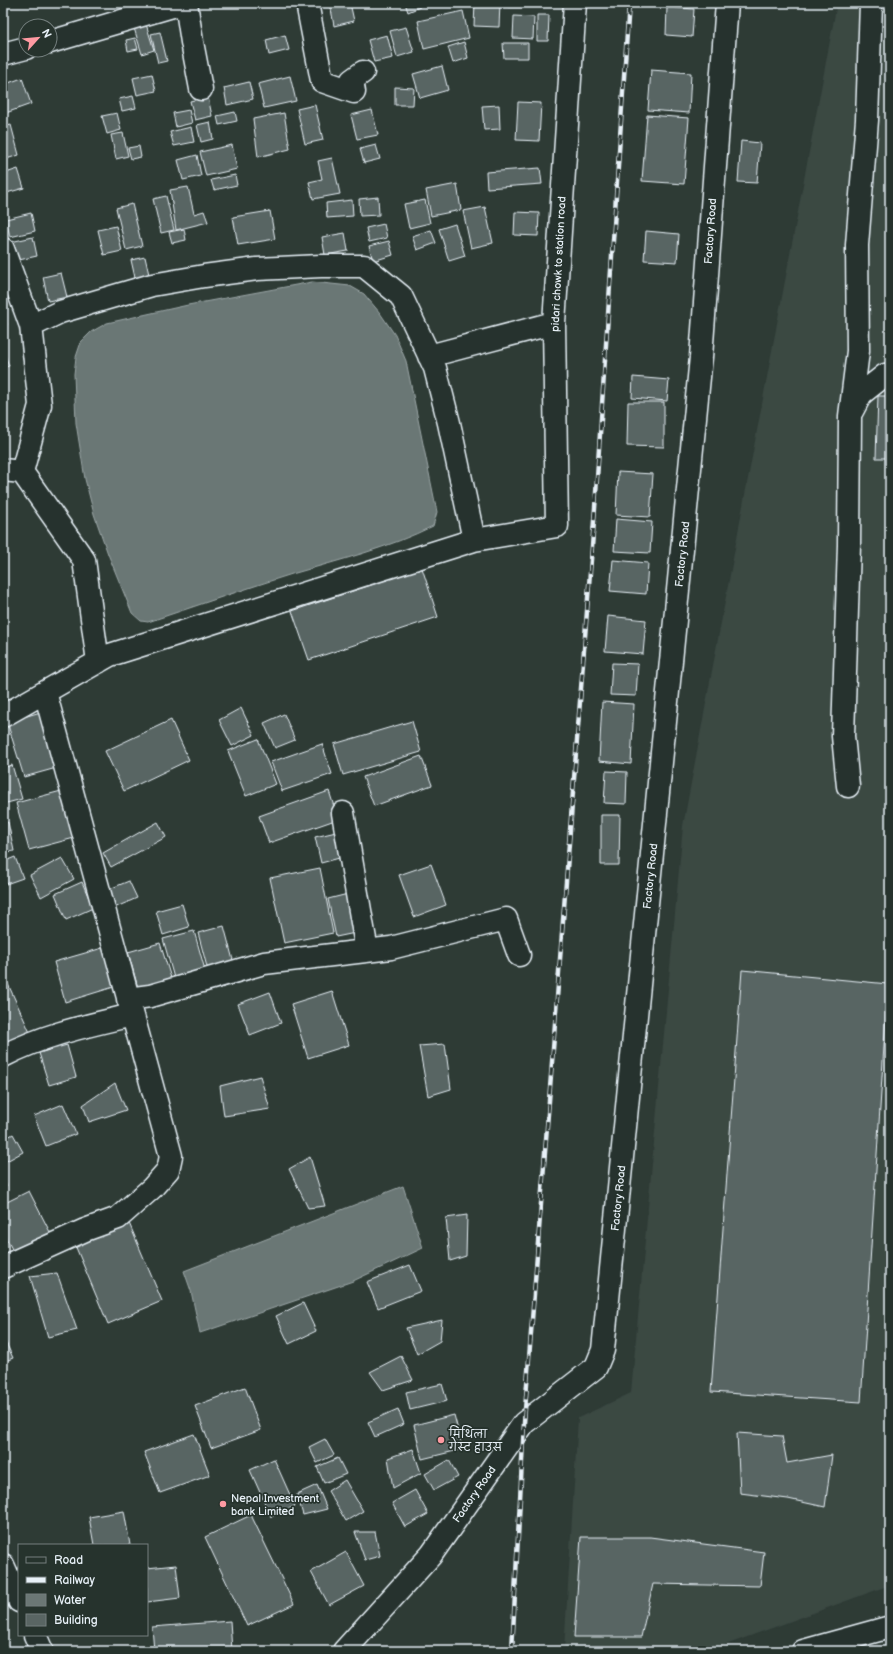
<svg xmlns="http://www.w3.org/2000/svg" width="893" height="1654" viewBox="0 0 893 1654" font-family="'Balsamiq Sans','Playpen Sans Deva',sans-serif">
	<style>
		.built { fill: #3b4843 }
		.water { fill: #6b7775; stroke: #9da8a9 }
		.building { fill: #596563; stroke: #e8f1f8 }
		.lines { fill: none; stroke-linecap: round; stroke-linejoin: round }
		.street-casing { stroke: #e8f1f8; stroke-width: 25 }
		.secondary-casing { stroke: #e8f1f8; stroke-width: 25 }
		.street { stroke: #26332d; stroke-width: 22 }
		.secondary { stroke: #26332d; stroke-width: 22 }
		.rail-casing { stroke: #e8f1f8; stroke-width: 4.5 }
		.rail { stroke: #26332d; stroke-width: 3; stroke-dasharray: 9; stroke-linecap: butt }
		.poi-dot { fill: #ff9aa2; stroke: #26332d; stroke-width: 1.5 }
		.labels { text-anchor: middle; stroke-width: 3.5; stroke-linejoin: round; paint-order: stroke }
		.street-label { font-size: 11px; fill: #e8f1f8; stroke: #26332d }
		.poi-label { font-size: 11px; fill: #e8f1f8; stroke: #26332d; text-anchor: start }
	</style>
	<rect width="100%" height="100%" fill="#2e3b35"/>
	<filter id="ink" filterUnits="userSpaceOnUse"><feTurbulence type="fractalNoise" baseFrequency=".025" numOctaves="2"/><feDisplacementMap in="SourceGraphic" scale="8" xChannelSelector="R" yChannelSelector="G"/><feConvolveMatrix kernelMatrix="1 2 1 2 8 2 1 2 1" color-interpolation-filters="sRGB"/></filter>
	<g filter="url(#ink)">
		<!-- built -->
		<path class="built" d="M837,3H890V1585L709,1651H564L578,1418L631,1393L683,826Z"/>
		<!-- water -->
		<path class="water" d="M312,282L350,286L364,294L380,313L395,335L406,361L437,512L433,526C389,548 340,560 292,574C244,589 196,606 148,622L141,621L132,613L108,554L94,514L85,479L76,423L74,374L76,357L81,342L91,332L107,323L188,305Z
			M403,1186L423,1248L353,1281L200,1333L191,1291L184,1271Z"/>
		<!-- building -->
		<path class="building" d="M330,3H350L354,21L334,26Z
			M405,3H418L420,7L408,12Z
			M475,3H500L499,27L474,26Z
			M509,3H530V7H509Z
			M667,7L694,9L692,37L666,35Z
			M463,11L469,38L424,49L418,21Z
			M537,15H549L548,41H537Z
			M514,16L534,17L533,39L513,38Z
			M146,24L154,50L142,54L134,28Z
			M406,27L414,52L397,57L390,31Z
			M160,32L167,61L158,63L151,34Z
			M285,35L289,50L269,55L266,40Z
			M387,35L393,58L374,62L368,40Z
			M135,38L138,49L128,51L126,40Z
			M464,42L468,58L453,63L448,47Z
			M503,43H528V58H504Z
			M442,66L448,90L420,98L413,74Z
			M651,70L691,73L689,113L648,110Z
			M152,74L156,91L137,95L133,78Z
			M290,76L296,101L264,108L258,84Z
			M22,78L31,104L3,114V85Z
			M249,82L253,99L227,105L224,88Z
			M395,87L414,88L413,105H395Z
			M133,96L136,108L122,111L119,99Z
			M208,97L212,116L195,120L190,101Z
			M518,102L541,103L539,141L516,140Z
			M315,105L323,140L305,144L297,109Z
			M499,105L500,129L484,130L482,106Z
			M189,110L192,123L176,127L173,113Z
			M372,110L378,135L357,139L351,115Z
			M235,112L237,121L219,125L217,116Z
			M117,113L121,130L107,134L102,116Z
			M284,113L290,149L258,157L253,119Z
			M647,115L689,118L684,184L642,181Z
			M210,122L213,139L201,142L197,125Z
			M11,125L19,155L3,160V127Z
			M191,127L194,142L174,146L170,132Z
			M123,133L128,156L116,159L111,135Z
			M741,141L760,143L757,183L738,182Z
			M232,145L237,169L206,176L200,152Z
			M376,145L380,159L364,163L360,149Z
			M139,146L141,157L131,159L128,148Z
			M197,155L201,176L183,180L178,160Z
			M332,158L340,194L313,199L309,182L322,179L318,161Z
			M540,168L542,184L487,188L486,172Z
			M18,169L24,188L3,194V174Z
			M235,175L237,185L214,190L211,180Z
			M457,184L461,210L431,216L426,190Z
			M188,187L194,214L204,211L208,222L176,230L170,190Z
			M166,196L174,230L161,233L153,199Z
			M378,197L379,215L360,216L359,199Z
			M352,200L353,216L327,218L326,203Z
			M425,200L430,223L409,228L404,204Z
			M132,204L142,246L126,250L116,208Z
			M485,207L493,243L471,248L463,211Z
			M270,211L275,239L238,245L233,217Z
			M515,212L539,213L538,236L514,235Z
			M31,213L35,231L10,237L6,219Z
			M384,224L387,238L369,242L366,228Z
			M455,224L465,256L449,261L439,229Z
			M116,226L122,251L104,255L98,230Z
			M184,229L186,240L172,243L169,232Z
			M431,230L436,243L417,250L412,236Z
			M646,231L679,234L677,262L644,260Z
			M345,233L348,251L325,255L322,237Z
			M33,237L37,256L10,262L6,243Z
			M389,241L393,255L373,261L369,246Z
			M145,257L150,279L136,282L131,260Z
			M61,273L67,297L48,301L43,277Z
			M5,314L7,325L3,326V315Z
			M3,349L9,366L3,368Z
			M633,377L669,380L667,401L632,398Z
			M878,396H890V458H876Z
			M628,402H664V447L627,446Z
			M618,472L653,474L650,517L616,515Z
			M616,519L652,522L650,553L614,551Z
			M613,560L648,563L646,594L610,591Z
			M422,568L438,617L309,660L292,611Z
			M608,616L646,620L643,654L605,651Z
			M612,663L638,664L636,696L610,695Z
			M602,702L634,704L631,764L599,761Z
			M241,708L254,735L232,746L219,720Z
			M44,711L60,767L24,777L7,722Z
			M284,714L295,740L275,748L264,723Z
			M171,720L189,760L124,791L105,751Z
			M412,721L421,752L343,775L334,744Z
			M258,739L276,784L246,796L228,751Z
			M322,744L332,774L282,791L271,762Z
			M421,756L432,785L374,806L363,777Z
			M12,765L22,799L3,804V768Z
			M606,771L627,772L626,804L604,803Z
			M65,790L78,837L29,850L16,803Z
			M329,791L338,819L269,843L259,816Z
			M601,815H620L619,865H601Z
			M8,822L14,851L3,853V824Z
			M158,822L166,837L111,867L103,853Z
			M336,832L343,857L321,863L315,837Z
			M15,857L23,878L3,885V862Z
			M62,858L74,879L41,897L30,875Z
			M431,864L446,905L414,917L399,875Z
			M320,868L333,933L284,943L270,878Z
			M129,881L137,898L114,908L107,890Z
			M82,882L93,908L66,920L55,894Z
			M352,893L360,932L336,937L328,899Z
			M182,904L189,927L163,935L156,911Z
			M224,926L234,964L208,971L198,933Z
			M194,931L205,970L174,978L163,939Z
			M160,943L171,978L138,988L128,952Z
			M106,947L117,986L65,1002L54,962Z
			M742,970L888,984L861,1402L711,1392Z
			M3,973L32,1037L3,1045Z
			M332,991L349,1045L308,1058L291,1004Z
			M270,992L281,1023L250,1035L238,1004Z
			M445,1044L451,1089L428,1096L419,1046Z
			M67,1045L76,1077L49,1085L39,1053Z
			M260,1076L270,1109L224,1116L220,1086Z
			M115,1083L126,1110L89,1122L83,1105Z
			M63,1104L76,1134L46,1146L34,1116Z
			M13,1134L23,1152L3,1163V1140Z
			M310,1157L325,1206L308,1208L289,1169Z
			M3,1179L7,1186L3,1188Z
			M29,1191L51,1234L14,1253L3,1232V1204Z
			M467,1215L466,1256L450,1261L446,1218Z
			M129,1223L162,1301L108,1324L75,1245Z
			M410,1265L421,1291L378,1308L367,1282Z
			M57,1273L77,1330L48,1337L30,1276Z
			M303,1303L316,1331L289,1344L276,1316Z
			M442,1320L440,1341L417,1354L406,1328Z
			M3,1336L13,1358L3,1362Z
			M401,1356L413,1380L383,1390L370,1372Z
			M442,1384L447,1401L410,1410L406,1392Z
			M245,1387L261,1430L211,1448L195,1406Z
			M398,1409L404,1424L375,1437L368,1422Z
			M454,1415L463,1449L422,1459L414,1425Z
			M737,1433L782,1436L787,1463L832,1455L825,1507L788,1499L740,1493Z
			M194,1434L210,1475L160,1493L144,1452Z
			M325,1439L334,1455L317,1463L309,1447Z
			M413,1449L421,1473L393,1488L388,1458Z
			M338,1458L346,1474L324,1483L317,1467Z
			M274,1459L295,1506L271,1517L250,1470Z
			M449,1460L458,1477L434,1490L425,1474Z
			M345,1480L363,1511L346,1521L328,1491Z
			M317,1485L327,1509L303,1515L297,1494Z
			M415,1490L428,1514L405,1527L392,1503Z
			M124,1511L130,1545H94L89,1517Z
			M251,1515L294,1604L247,1626L205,1537Z
			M355,1532H375L380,1556L365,1560Z
			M581,1537H650L764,1552L760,1586L653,1584L641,1637H574Z
			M346,1552L364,1586L329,1605L311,1572Z
			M176,1565L180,1598L147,1602V1568Z
			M230,1621L232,1651H154L152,1627Z"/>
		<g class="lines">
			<defs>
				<path id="street" d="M186,3L192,42L201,89
					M307,3L322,81L354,92L352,80L363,72
					M3,249L31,326L40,405L22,472L3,470
					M31,326L60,312L152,285L204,276L257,269L321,266H364L401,296L435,368L449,423L474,540
					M429,356L554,323
					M852,411L861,394L885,375L890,374
					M22,472L84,560L98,662
					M3,716L110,655L474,540L557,526L554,323L575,3
					M848,786L843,736L849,545L850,416L858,351L857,245L867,120L871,3
					M343,813L367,951
					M128,999L150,996L264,963L391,948L506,919L519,955
					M3,1056C46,1034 86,1026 132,1015
					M3,1267L85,1230L118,1218L152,1188L168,1170L171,1156L45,692"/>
				<path id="secondary" d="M50,42L183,3
					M3,54L26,48
					M3,1565L19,1601
					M35,1635L42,1651
					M344,1651L431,1555L524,1423L596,1367L603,1350L701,357L727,3
					M803,1651L890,1627"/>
			</defs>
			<!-- street casing -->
			<use href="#street" class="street-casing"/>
			<!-- secondary casing -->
			<use href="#secondary" class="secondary-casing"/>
			<!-- street -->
			<use href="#street" class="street"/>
			<!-- secondary -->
			<use href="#secondary" class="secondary"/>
			<defs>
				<path id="rail" d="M512,1651L524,1423L595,508L629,3"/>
			</defs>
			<!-- rail casing -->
			<use href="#rail" class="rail-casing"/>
			<!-- rail -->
			<use href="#rail" class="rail"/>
		</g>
	</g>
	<!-- markers -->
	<g class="poi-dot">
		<circle cx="441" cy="1440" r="4"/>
		<circle cx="223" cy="1504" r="4"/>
	</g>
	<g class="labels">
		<!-- street labels -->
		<g class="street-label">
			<text transform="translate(710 231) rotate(-86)" y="4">Factory Road</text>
			<text transform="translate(558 264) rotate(-87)" y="4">pidari chowk to station road</text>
			<text transform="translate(682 554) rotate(-84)" y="4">Factory Road</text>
			<text transform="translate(650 876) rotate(-84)" y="4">Factory Road</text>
			<text transform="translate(618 1198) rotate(-84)" y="4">Factory Road</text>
			<text transform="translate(474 1494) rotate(-55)" y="4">Factory Road</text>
		</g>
		<!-- poi labels -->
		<g class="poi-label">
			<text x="449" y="1438">मिथिला<tspan x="449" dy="13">गेस्ट हाउस</tspan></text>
			<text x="231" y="1502">Nepal Investment<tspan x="231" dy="13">bank Limited</tspan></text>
		</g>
	</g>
	<!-- margin -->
	<rect width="893" height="1654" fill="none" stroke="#26332d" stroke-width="16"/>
	<rect x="8" y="8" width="877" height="1638" fill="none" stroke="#e8f1f8" stroke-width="1.5" filter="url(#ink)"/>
	<!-- legend -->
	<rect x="18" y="1544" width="130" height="92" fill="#26332d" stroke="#747f7e"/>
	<rect x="26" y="1557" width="20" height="6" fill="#26332d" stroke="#747f7e"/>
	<text x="54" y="1564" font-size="12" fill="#e8f1f8">Road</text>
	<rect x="26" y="1577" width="20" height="6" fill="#e8f1f8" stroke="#747f7e"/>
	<text x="54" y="1584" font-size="12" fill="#e8f1f8">Railway</text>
	<rect x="26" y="1594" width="20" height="12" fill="#6b7775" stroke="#747f7e"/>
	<text x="54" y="1604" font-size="12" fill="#e8f1f8">Water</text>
	<rect x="26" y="1614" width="20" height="12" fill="#596563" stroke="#747f7e"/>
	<text x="54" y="1624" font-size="12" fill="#e8f1f8">Building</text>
	<!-- north arrow -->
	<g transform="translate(38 38) rotate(63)"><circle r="19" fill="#26332d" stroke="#747f7e"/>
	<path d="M0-3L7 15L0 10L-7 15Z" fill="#ff9aa2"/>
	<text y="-6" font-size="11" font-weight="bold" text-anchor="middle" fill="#e8f1f8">N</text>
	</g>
</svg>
